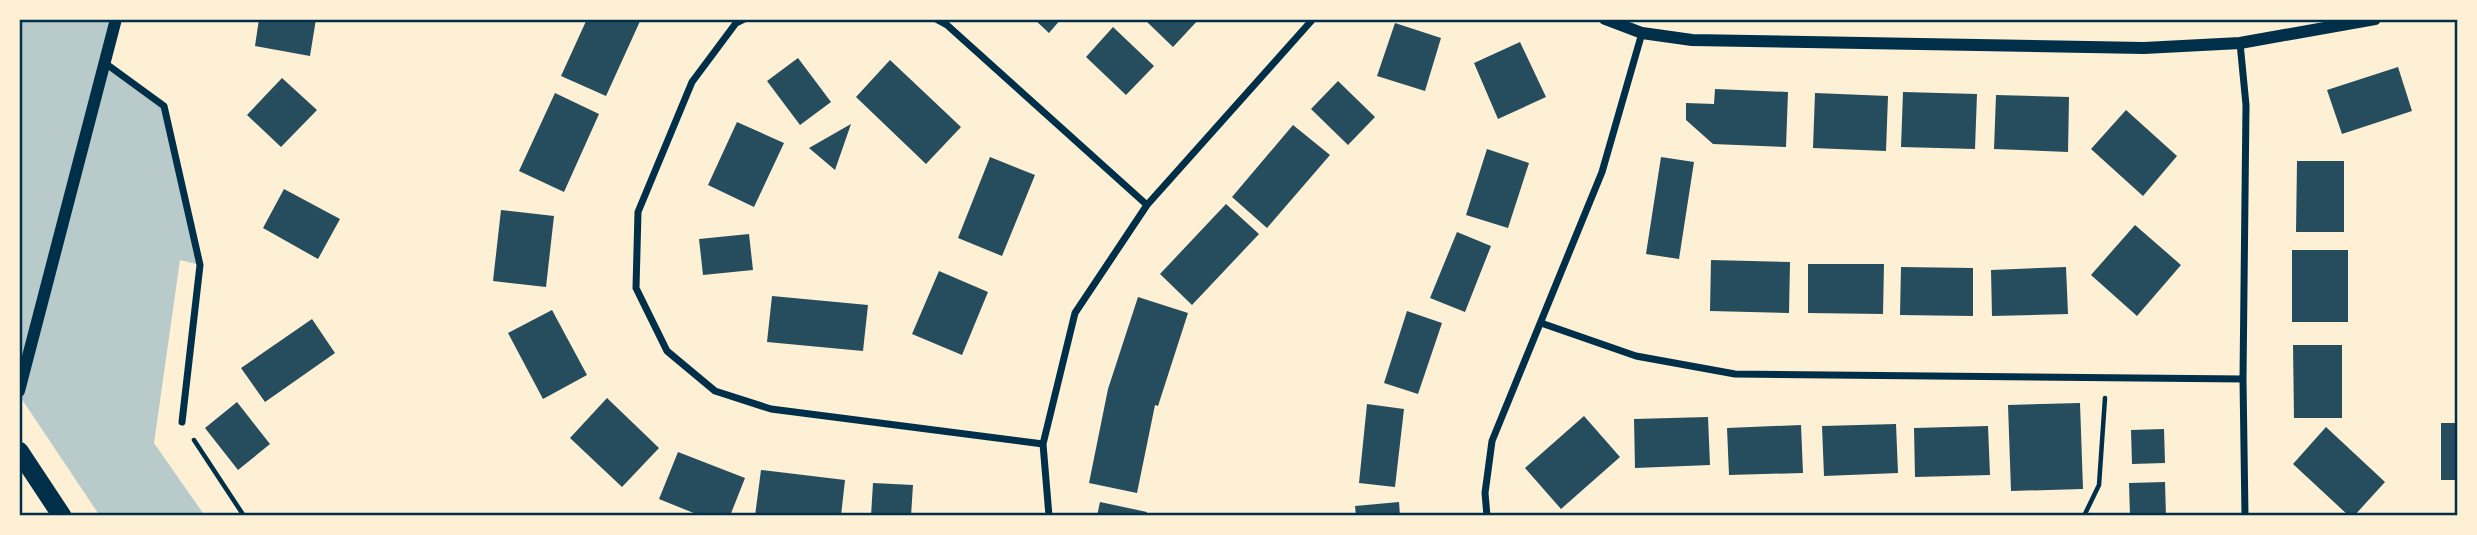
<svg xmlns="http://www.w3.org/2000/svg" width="2477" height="535" viewBox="0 0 2477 535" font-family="'Exo 2',sans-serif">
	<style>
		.green { fill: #b9caca }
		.building { fill: #264d5e }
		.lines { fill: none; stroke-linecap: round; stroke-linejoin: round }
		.path { stroke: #003049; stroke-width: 4.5 }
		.minor { stroke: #003049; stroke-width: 7 }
		.tertiary { stroke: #003049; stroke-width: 12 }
		.trunk { stroke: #003049; stroke-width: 19 }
		.neatline { fill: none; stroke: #003049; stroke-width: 2.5 }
	</style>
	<rect width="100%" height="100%" fill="#fdf0d5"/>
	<!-- green -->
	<path class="green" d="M19,19H116L105,63L164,106L200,265L180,260L154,443L205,516H100L19,395Z"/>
	<!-- building -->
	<path class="building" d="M259,19H316L310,56L255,46Z
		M587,19H641L606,96L561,76Z
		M1034,19H1061L1049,33Z
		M1144,19H1199L1173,47Z
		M1395,23L1441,38L1425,91L1377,76Z
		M1113,27L1154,66L1126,95L1086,57Z
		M1520,42L1546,97L1498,119L1474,63Z
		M798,58L831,102L800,125L767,81Z
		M890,60L961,127L926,164L856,97Z
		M2398,67L2412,111L2342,134L2327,90Z
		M282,78L317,110L281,147L247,115Z
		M1338,81L1375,117L1348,145L1311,109Z
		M1715,89L1788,92L1786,147L1713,144L1686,120V103L1714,104Z
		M1903,92L1977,94L1975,149L1901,147Z
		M555,93L599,114L564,192L519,171Z
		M1815,93L1888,96L1886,151L1813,148Z
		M1996,95L2069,97L2068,152L1994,149Z
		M2126,110L2177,156L2143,196L2091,149Z
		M737,122L784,143L754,207L708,185Z
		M851,124L835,170L809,148Z
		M1293,125L1330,155L1267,228L1232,197Z
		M1487,149L1529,163L1508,228L1466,215Z
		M990,157L1035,175L1002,256L958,238Z
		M1661,157L1694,162L1679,259L1646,254Z
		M2297,161H2344V232H2296Z
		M284,189L340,219L318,259L263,228Z
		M1226,204L1259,234L1192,305L1160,274Z
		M501,210L554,216L546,287L493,281Z
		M2135,225L2181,265L2137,316L2091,275Z
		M1457,232L1491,246L1465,312L1430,298Z
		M749,234L753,270L703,275L699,239Z
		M2292,250H2348V322H2292Z
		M1711,260L1790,262L1789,313L1710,311Z
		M1808,264H1884L1883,314L1808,313Z
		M1901,267L1973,268V316L1900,315Z
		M2066,267L2068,314L1992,316L1991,270Z
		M939,271L988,292L962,355L912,334Z
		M772,296L868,305L863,351L767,342Z
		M1138,297L1188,313L1158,406L1155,405L1137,493L1089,483L1108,389Z
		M552,310L587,375L543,399L508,333Z
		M1407,311L1442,323L1418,394L1384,383Z
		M312,319L335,353L265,402L241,368Z
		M2293,345H2342V418H2294Z
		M607,398L659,448L622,487L570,438Z
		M237,402L270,444L238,470L205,428Z
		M2080,403L2083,489L2011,491L2008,405Z
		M1367,404L1404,409L1395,487L1359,483Z
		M1584,416L1620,457L1561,509L1525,468Z
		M1708,417L1710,465L1635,468L1634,419Z
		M2441,423H2458V480H2441Z
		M1896,424L1898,473L1824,476L1822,426Z
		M1801,425L1803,473L1729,475L1727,428Z
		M1988,426L1990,475L1915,477L1914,428Z
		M2326,427L2385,482L2354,516H2349L2293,464Z
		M2164,429L2165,463L2132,464L2131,430Z
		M678,452L745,478L730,516H701L659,499Z
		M761,470L845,480L841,516H755Z
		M2165,482L2166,516H2130L2129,483Z
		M873,483L913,485L911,516H871Z
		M1100,502L1147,512L1146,516H1097Z
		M1399,502L1400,516H1356L1355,506Z"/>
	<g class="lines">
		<!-- path -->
		<path class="path" d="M194,440L244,516
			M2084,516L2099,485L2105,398"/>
		<!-- minor -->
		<path class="minor" d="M744,19L736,23L692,82L638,212L636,288L667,351L715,391L771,409L1043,444
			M936,19L947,25L1147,205
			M2240,43L2246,105L2243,379L2245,516
			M105,63L164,106L200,265L182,422
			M1541,323L1636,356L1735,374L2243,379
			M1049,516L1043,444L1075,313L1147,205L1313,19
			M1487,516L1485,493L1492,441L1602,172L1642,33"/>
		<!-- tertiary -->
		<path class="tertiary" d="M1605,19L1642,33L1692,40L2144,48L2240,43L2375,19
			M19,391L116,19"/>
		<!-- trunk -->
		<path class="trunk" d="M19,451L62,516"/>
	</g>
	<!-- border -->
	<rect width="2477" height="535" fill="none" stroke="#fdf0d5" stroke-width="42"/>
	<rect x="21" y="21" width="2435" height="493" class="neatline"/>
</svg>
